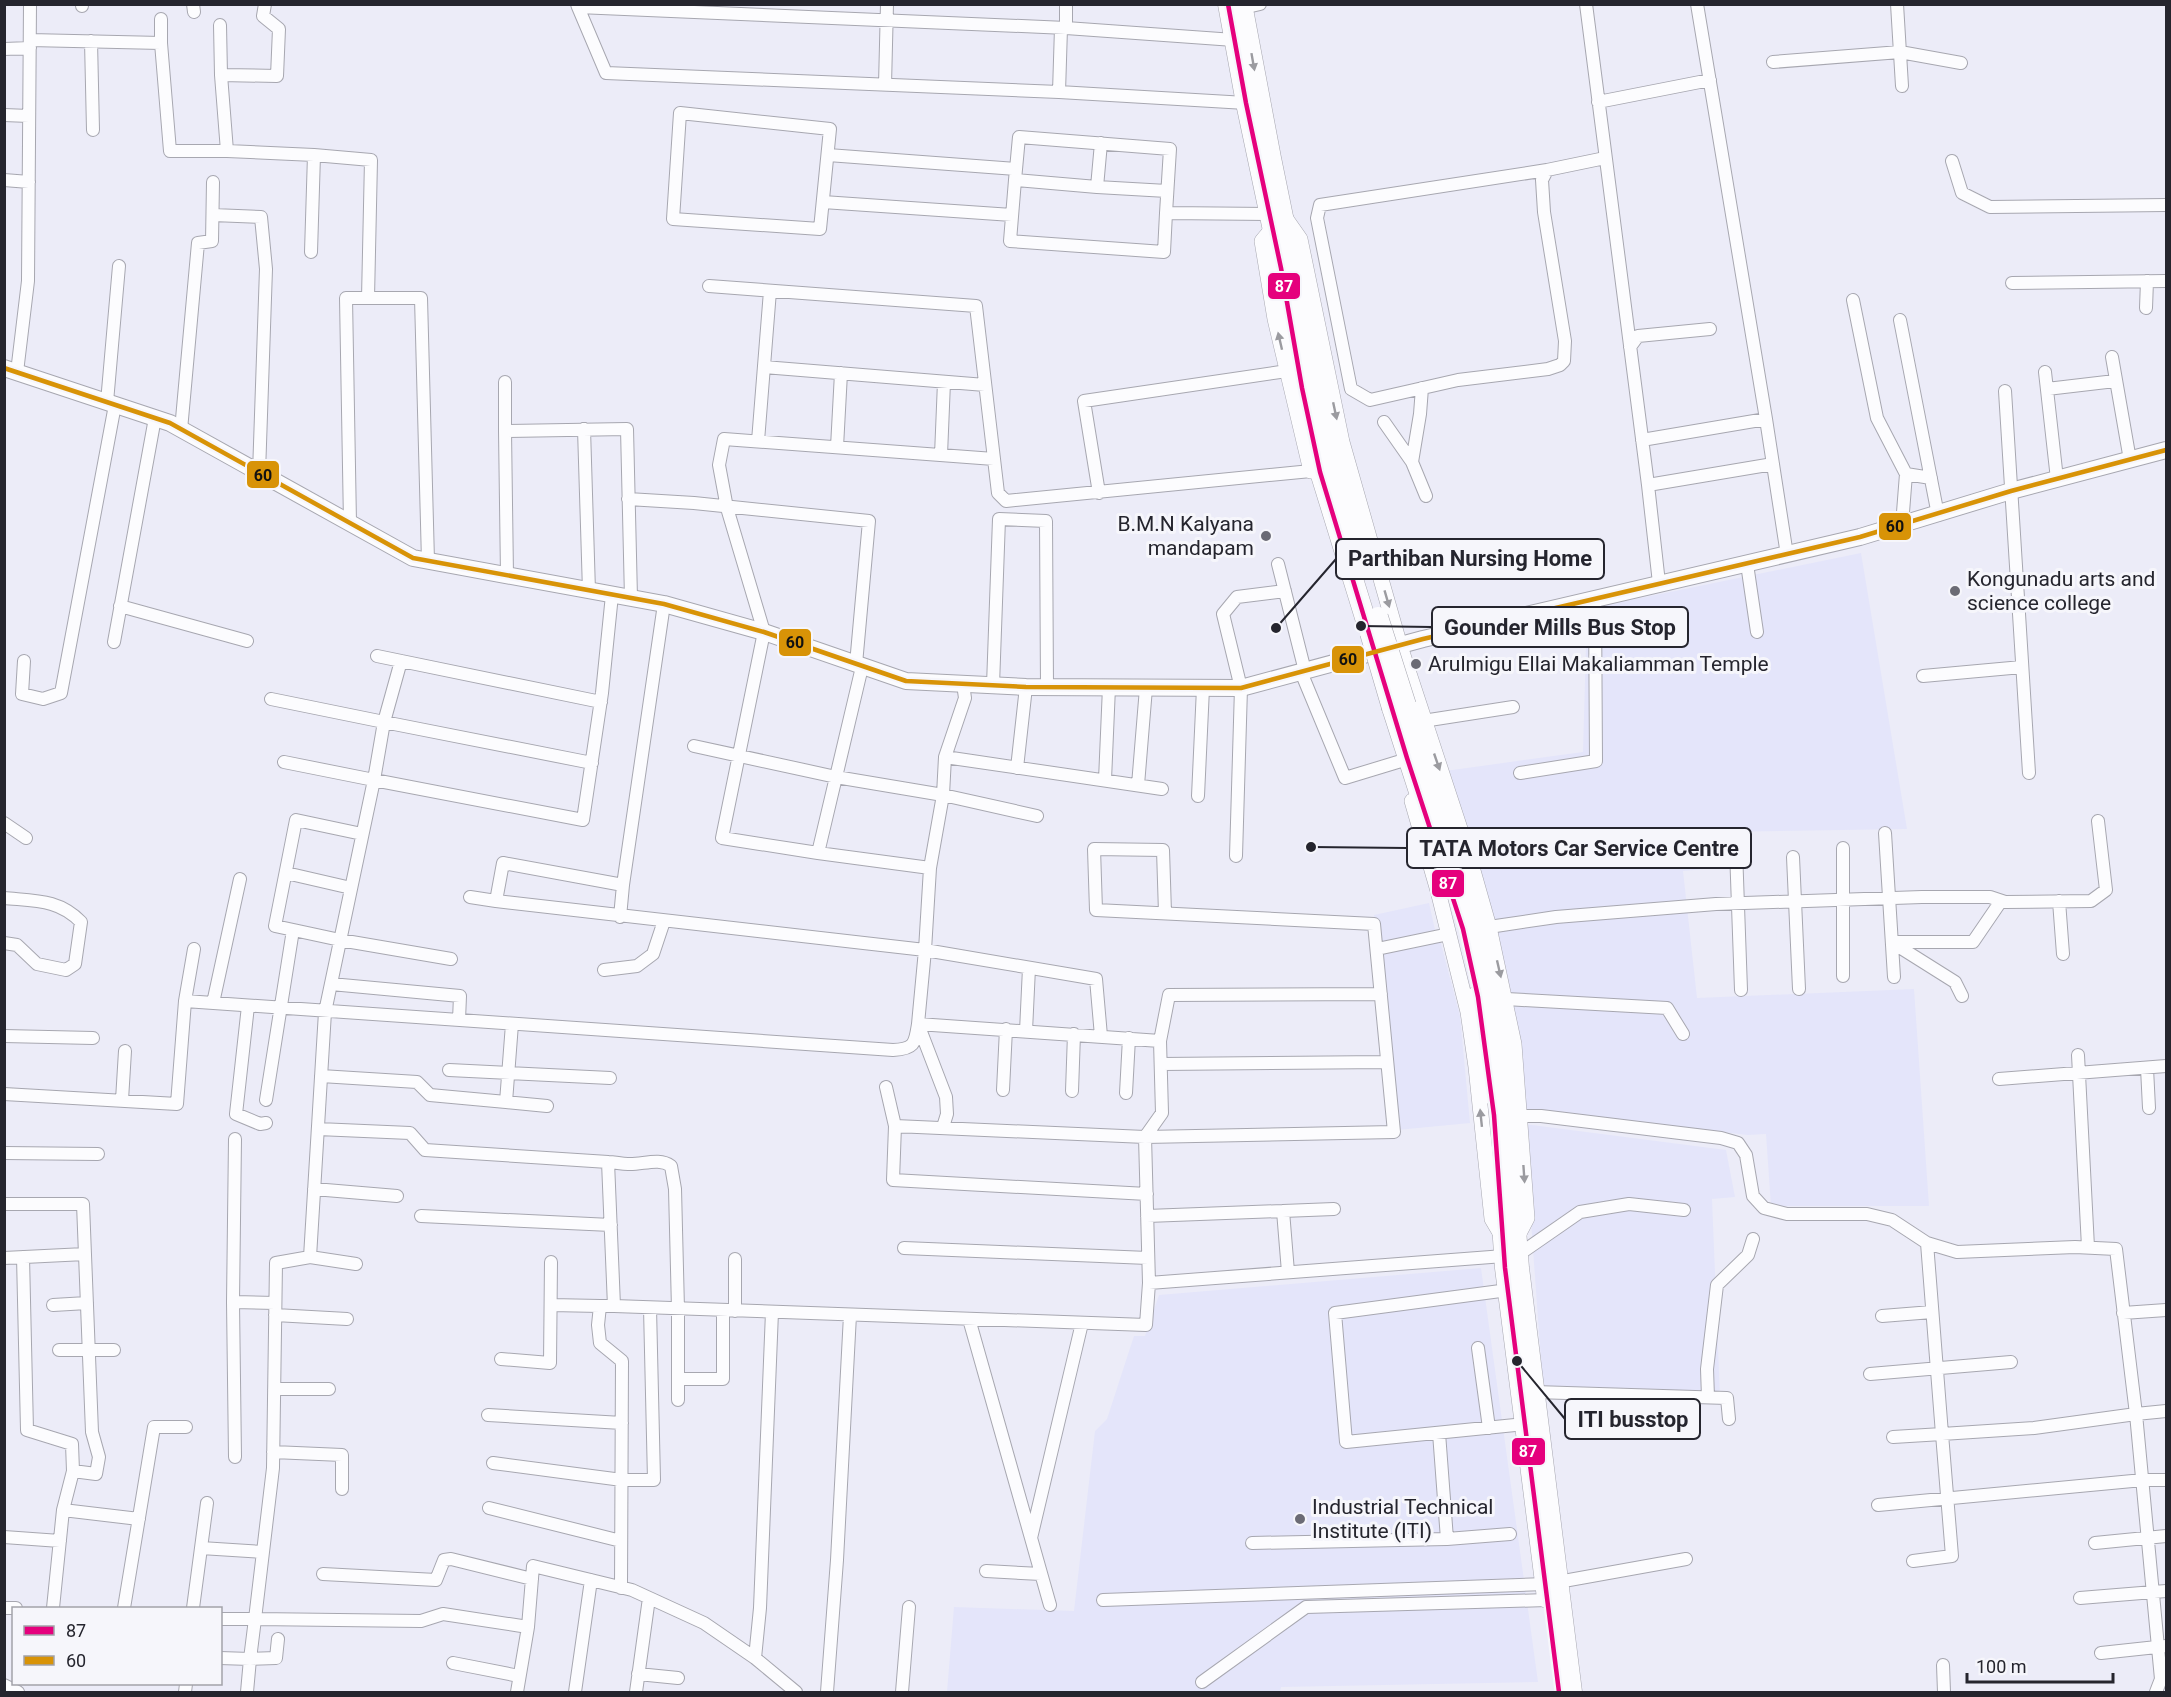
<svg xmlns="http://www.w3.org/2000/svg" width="2171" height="1697" viewBox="0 0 2171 1697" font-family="Roboto,sans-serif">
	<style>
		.built { fill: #e4e5fa }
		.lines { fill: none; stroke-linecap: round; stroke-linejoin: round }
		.minor-casing { stroke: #a7a7b0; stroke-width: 14 }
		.tertiary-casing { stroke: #a7a7b0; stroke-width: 16 }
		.secondary-casing { stroke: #a7a7b0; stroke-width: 18 }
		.trunk-casing { stroke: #a7a7b0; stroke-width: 21 }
		.minor { stroke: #fcfcfe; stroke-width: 12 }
		.tertiary { stroke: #fcfcfe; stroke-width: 15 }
		.secondary { stroke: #fcfcfe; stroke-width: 16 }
		.trunk { stroke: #fcfcfe; stroke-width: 20 }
		.trunk-bridge-casing { stroke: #a7a7b0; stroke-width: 21; stroke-linecap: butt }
		.trunk-bridge { stroke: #fcfcfe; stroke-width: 20 }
		.bus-1-casing { stroke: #f6f6fb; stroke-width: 9 }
		.bus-2-casing { stroke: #f6f6fb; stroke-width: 9 }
		.bus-1 { stroke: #e5007d; stroke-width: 4.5 }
		.bus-2 { stroke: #d89307; stroke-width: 4.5 }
		.oneway { fill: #9b9ba0 }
		.poi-dot { fill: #6b6b75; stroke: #f6f6fb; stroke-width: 2 }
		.labels { text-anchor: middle; stroke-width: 6; stroke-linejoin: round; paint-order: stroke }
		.poi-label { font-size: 21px; fill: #25252e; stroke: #f6f6fb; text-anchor: start }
		.leader { fill: none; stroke: #25252e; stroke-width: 2 }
		.callout-dot { fill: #25252e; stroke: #f6f6fb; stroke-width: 2 }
		.callout { fill: #f6f6fb; stroke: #25252e; stroke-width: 2 }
		.callout-label { font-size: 22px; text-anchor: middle; font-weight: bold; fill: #25252e }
		.line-badge { stroke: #f6f6fb; stroke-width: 2 }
		.badge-label { font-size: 16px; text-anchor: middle; font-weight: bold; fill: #fff }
		.pale-badge-label { font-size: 16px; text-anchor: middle; font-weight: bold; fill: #111 }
	</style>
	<rect width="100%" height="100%" fill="#ececf8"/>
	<!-- built -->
	<path class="built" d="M1861,553L1907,829L1722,832L1723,867L1683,871L1697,998L1914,989L1929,1206H1771L1766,1134L1748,1135L1526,1110L1445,771L1583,752L1587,609Z
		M1429,903L1435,930L1380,943L1374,915Z
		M1440,940L1460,1016L1470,1123L1397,1130L1380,952Z
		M1524,1124L1726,1150L1735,1197L1712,1199L1720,1397L1543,1388Z
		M1481,1268L1538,1682L1281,1687L1280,1692H947L954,1607L1074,1611L1095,1431L1107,1419L1134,1336H1145L1159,1295Z"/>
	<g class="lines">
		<defs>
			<path id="minor" d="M82,4V6
				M193,4L194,12
				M577,4L578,7L1066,28L1234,40
				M1066,4V28
				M1586,4L1648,485L1659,583
				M1697,4L1766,419L1787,555
				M1897,4L1902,86
				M578,7L606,73L1059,92L1246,103
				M1243,8L1260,4
				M220,25L221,75
				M30,40L161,43L170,151H227L221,75L277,76L279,29L263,16L265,4
				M91,41L93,130
				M161,43V19
				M4,49L30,48
				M1773,62L1900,52L1961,63
				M885,85L887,4
				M1059,92L1061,28
				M1598,102L1710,80
				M680,113L830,129L820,229L673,219Z
				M4,115L29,116
				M1101,143L1097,187L1015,180L1019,137L1170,149L1166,213L1268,214
				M227,151L314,155L371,160L368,298
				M828,155L1016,169
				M1952,161L1962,193L1990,207L2166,205
				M1547,170L1320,205L1317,218L1351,389L1370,400L1458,380L1548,369L1560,365L1564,361L1565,341L1544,212L1542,180L1547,170L1605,158
				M4,180L29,182
				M1015,180L1010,241L1164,252L1166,213
				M1097,187L1167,191
				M823,202L1012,215
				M213,215L261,217L266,269L259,473
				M311,252L314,155
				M2012,283L2166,281
				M709,286L976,306L994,459L724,439L719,465L727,508L764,632L722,838L818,853L862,667
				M1853,300L1877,418L1906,474L1931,478
				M2146,308L2147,281
				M1900,320L1938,515
				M1630,347L1638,336L1710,329
				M2112,357L2130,460
				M764,367L985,385
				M17,372L28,281L30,4
				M2045,372L2057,479
				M505,382V431L627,429L631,598
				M2047,389L2115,381
				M2005,391L2029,773
				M107,402L119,266
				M1384,422L1412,462L1426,496
				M584,429L589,591
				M181,430L198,243L212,241L213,182
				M505,431L507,575
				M1642,440L1766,419
				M758,441L770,291
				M837,447L841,373
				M941,455L944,382
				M994,459L998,493L1006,501L1311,471
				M1412,462L1420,414L1422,388
				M1648,485L1773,464
				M1099,493L1084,401L1287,371
				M628,499L694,503L869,521L856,664
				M350,523L346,298H421L428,561
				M1902,525L1906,474
				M1278,564L1305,671
				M1747,564L1757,632
				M664,604L623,885L503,863L496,901L925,950L918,1024L946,1097L947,1114L943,1127
				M120,606L247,641
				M114,642L155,418
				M377,656L601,702
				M24,661L22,694L43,699L61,693L115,405
				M1301,672L1345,778L1401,761
				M1923,676L2022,667
				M993,685L999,519L1046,521L1047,687
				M271,699L384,722L401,661
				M1423,721L1513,707
				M694,746L836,777L943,795L1037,816
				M945,757L965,698L963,684
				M284,762L374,780L384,722L592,763
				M1017,768L1026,687
				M1520,773L1596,761L1595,599
				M1105,780L1109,687
				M1138,785L1146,688
				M1198,796L1203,688
				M4,823L26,838
				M1885,833L1894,977
				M362,834L296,820L275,926L340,940L451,959
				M1843,848V976
				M1736,850L1741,990
				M818,853L930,868L943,795L945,757L1162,789
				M1236,856L1241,688L1223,614L1237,597L1285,591
				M1793,857L1799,989
				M930,868L925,950L1096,979L1101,1036
				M286,873L351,888
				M470,897L496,901
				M4,898C35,901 59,899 81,922L75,964L66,970L37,964L17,945L4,943
				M2059,901L2063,954
				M620,917L623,885
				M1489,927L1556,917L1716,904L1922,897H1990L2005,902L2091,901L2106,890L2098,821
				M1892,942H1973L2001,901
				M1893,943L1955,982L1962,996
				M1377,949L1449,934
				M604,970L637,966L653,954L664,921
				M331,984L460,996L459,1020
				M1506,999L1667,1008L1683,1034
				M185,1001L893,1050C915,1049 915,1043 918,1024L1160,1041L1162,1113L1145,1137L1149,1283L1504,1256
				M213,1003L240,879
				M248,1006L236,1114L260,1124L266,1123
				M1026,1031L1029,968
				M4,1036L93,1038
				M1160,1041L1169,995L1381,994
				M2078,1055L2088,1247
				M1161,1064L1387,1062
				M2147,1068L2149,1108
				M449,1070L610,1078
				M321,1076L417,1082L430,1095L506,1102L512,1024
				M1999,1079L2166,1066
				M886,1087L895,1126
				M1003,1090L1006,1029
				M1072,1091L1074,1034
				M1126,1093L1129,1038
				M4,1094L177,1104L185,1001L194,949
				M122,1100L125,1051
				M266,1100L293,930
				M506,1102L547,1106
				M1520,1116H1541L1721,1138L1738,1143L1746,1155L1753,1196L1764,1208L1787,1214H1867L1892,1220L1927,1243L1957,1252L2075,1247L2116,1249L2136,1414L2034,1428L1942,1434L1927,1243
				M318,1129L410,1133L425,1150L608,1162L614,1306L1146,1325L1149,1283
				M4,1153L98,1154
				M608,1162C615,1162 621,1164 628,1164C642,1165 659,1157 671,1166L675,1189L678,1309V1400
				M314,1189L397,1196
				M1147,1194L893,1180L895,1126L1145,1137L1394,1132L1374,924C1281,919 1188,915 1096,910L1094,849L1163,850L1165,913
				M4,1204H83L92,1432L99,1457L96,1474L73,1471L63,1510L53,1608
				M1283,1211L1288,1272
				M421,1216L611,1225
				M1147,1216L1334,1209
				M904,1248L1148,1258
				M1518,1255L1580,1212L1629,1204L1684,1210
				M23,1257L27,1430L72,1444L73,1471
				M310,1257L356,1264
				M4,1258L85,1254
				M735,1259V1311
				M1508,1290L1335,1313L1346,1442L1525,1424
				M233,1302L235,1139
				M53,1305L87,1303
				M551,1305L600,1306
				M614,1306H600L598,1325L600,1343L622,1361L621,1588
				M2123,1313L2166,1310
				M275,1315L347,1319
				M1882,1316L1932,1312
				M969,1319L1050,1605
				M1478,1348L1489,1428
				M59,1350H114
				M501,1359L550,1363L551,1262
				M1870,1374L2011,1362
				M678,1379H723V1311
				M274,1389H329
				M1535,1392L1727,1398L1729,1419
				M1708,1397L1707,1369L1717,1285L1748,1255L1753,1239
				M488,1415L622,1423
				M1439,1433L1447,1539
				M1893,1437L1942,1434L1952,1556L1913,1561
				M273,1452L342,1455V1489
				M235,1457L233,1302L275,1303
				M493,1463L622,1480H654L650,1308
				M1878,1505L2143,1480H2166
				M489,1508L621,1541
				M63,1510L139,1519
				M4,1537L60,1541
				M1031,1538L1082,1323
				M1252,1543L1447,1539L1510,1534
				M2095,1543L2166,1536
				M201,1548L263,1552
				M986,1571L1041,1574
				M323,1574L436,1580L444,1560L451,1559L532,1579
				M1558,1582L1686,1559
				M2080,1598L2166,1591
				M1103,1600L1545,1584
				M4,1608H16
				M124,1608L154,1427H186
				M193,1608L207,1503
				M220,1619H255L273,1468L276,1263L310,1257L325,1012L374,780L583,820L602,693L612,595
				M2101,1653L2166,1646
				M220,1658L250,1659L255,1619L421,1621L443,1614L528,1627L533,1566L632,1590L704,1623L755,1658L796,1692
				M755,1658L760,1608L772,1312
				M453,1663L519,1676
				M1943,1665L1944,1692
				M638,1674L678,1678
				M1202,1682L1306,1607L1547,1600
				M4,1685L18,1692
				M185,1692L186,1684
				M247,1692L250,1659L276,1658L278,1639
				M517,1692L528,1627
				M575,1692L591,1580
				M636,1692L649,1598
				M827,1692L837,1560L850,1315
				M902,1692L909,1607
				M2156,1692L2161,1679L2136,1414L2166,1411"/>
			<path id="tertiary" d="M1286,219L1300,239L1342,442L1400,646L1468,853L1489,927L1514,1044L1527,1218L1516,1239
				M1272,229L1262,241L1275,319L1311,471
				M1412,801L1438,891L1468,1012L1476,1067L1492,1219L1502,1236"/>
			<path id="secondary" d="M4,368L170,423L413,558L664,604L764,632L906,681L1026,687L1241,688L1423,639L1860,537L2011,491L2166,450"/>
			<path id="trunk" d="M1228,4L1246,103L1281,268L1302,388L1320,472L1366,621
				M1242,4L1271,158L1317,383L1336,472L1356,545
				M1406,705L1474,924L1491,994L1507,1115L1519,1268L1572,1692
				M1392,708L1439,854
				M1478,995L1491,1094
				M1499,1180L1505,1268L1547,1598"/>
		</defs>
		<!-- minor casing -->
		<use href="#minor" class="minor-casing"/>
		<!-- tertiary casing -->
		<use href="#tertiary" class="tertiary-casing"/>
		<!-- secondary casing -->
		<use href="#secondary" class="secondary-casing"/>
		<!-- trunk casing -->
		<use href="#trunk" class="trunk-casing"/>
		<!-- minor -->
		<use href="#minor" class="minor"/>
		<!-- tertiary -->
		<use href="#tertiary" class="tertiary"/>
		<!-- secondary -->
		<use href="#secondary" class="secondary"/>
		<!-- trunk -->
		<use href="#trunk" class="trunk"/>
		<defs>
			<path id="trunk-bridge" d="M1378,617L1406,705
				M1370,633L1392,708"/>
		</defs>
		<!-- trunk-bridge casing -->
		<use href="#trunk-bridge" class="trunk-bridge-casing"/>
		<!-- trunk-bridge -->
		<use href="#trunk-bridge" class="trunk-bridge"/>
		<defs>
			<path id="bus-1" d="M1228,4L1246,103L1281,268L1302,388L1320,472L1407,758L1463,929L1478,997L1494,1115L1505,1268L1559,1692"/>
			<path id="bus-2" d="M4,368L170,423L413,558L664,604L764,632L906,681L1026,687L1241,688L1423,639L1860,537L2011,491L2166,450"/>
		</defs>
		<!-- bus-1 casing -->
		<use href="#bus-1" class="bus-1-casing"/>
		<!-- bus-2 casing -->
		<use href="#bus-2" class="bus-2-casing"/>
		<!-- bus-1 -->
		<use href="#bus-1" class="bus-1"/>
		<!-- bus-2 -->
		<use href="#bus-2" class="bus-2"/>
	</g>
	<!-- one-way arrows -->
	<defs><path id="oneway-solid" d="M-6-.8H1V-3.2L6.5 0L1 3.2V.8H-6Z" transform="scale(1.5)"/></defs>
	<g class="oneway">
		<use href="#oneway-solid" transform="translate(1253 62) rotate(80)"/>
		<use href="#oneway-solid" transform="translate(1280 341) rotate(-103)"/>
		<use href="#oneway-solid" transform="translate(1335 411) rotate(78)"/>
		<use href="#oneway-solid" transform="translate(1387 599) rotate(74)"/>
		<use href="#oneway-solid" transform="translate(1437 762) rotate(71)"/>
		<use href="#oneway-solid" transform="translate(1499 969) rotate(77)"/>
		<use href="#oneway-solid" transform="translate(1481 1118) rotate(-96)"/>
		<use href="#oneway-solid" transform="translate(1524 1174) rotate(86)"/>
	</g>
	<!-- markers -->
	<g class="poi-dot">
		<circle cx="1266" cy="536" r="6"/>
		<circle cx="1955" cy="591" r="6"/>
		<circle cx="1416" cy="664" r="6"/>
		<circle cx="1300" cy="1519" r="6"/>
	</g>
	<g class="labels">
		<!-- poi labels -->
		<g class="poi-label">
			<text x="1254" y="531" text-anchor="end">B.M.N Kalyana<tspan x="1254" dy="24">mandapam</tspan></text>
			<text x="1967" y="586">Kongunadu arts and<tspan x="1967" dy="24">science college</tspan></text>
			<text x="1428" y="671">Arulmigu Ellai Makaliamman Temple</text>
			<text x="1312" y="1514">Industrial Technical<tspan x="1312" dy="24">Institute (ITI)</tspan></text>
		</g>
	</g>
	<!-- callouts -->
	<path class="leader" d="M1276 628L1336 559M1361 626L1432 627M1311 847L1407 848M1517 1361L1565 1419"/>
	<g class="callout-dot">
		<circle cx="1276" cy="628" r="6"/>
		<circle cx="1361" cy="626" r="6"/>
		<circle cx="1311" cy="847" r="6"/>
		<circle cx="1517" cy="1361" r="6"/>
	</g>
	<g class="callout">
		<rect x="1336" y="539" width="268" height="40" rx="6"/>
		<rect x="1432" y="607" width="256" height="40" rx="6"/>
		<rect x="1407" y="828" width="344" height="40" rx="6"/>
		<rect x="1565" y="1399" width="135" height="40" rx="6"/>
	</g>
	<g class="callout-label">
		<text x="1470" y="566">Parthiban Nursing Home</text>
		<text x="1560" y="635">Gounder Mills Bus Stop</text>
		<text x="1579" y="856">TATA Motors Car Service Centre</text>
		<text x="1633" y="1427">ITI busstop</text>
	</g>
	<g class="line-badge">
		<rect x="1267" y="272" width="34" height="28" rx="6" fill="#e5007d"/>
		<rect x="246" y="460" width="34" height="29" rx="6" fill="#d89307"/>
		<rect x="1878" y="512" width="34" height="29" rx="6" fill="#d89307"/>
		<rect x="778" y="628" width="34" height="29" rx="6" fill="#d89307"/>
		<rect x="1331" y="645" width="34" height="29" rx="6" fill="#d89307"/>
		<rect x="1431" y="869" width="34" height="29" rx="6" fill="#e5007d"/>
		<rect x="1511" y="1437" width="35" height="29" rx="6" fill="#e5007d"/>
	</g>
	<g class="badge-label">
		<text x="1284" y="292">87</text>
		<text x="1448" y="889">87</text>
		<text x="1528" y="1457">87</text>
	</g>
	<g class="pale-badge-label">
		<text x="263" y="481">60</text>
		<text x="1895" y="532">60</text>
		<text x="795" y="648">60</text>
		<text x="1348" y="665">60</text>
	</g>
	<!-- border -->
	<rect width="2171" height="1697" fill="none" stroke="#25252e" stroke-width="12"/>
	<!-- legend -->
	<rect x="12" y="1607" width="210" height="78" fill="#f6f6fb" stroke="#a2a2a9" stroke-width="1.5"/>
	<rect x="24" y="1626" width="30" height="9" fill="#e5007d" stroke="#a2a2a9" stroke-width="1.5"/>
	<text x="66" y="1637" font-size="18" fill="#25252e">87</text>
	<rect x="24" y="1656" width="30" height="9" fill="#d89307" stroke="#a2a2a9" stroke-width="1.5"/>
	<text x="66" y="1667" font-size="18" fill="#25252e">60</text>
	<!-- scale -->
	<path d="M1967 1673v9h146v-9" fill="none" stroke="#25252e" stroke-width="3"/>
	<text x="1976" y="1673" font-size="18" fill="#25252e" stroke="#f6f6fb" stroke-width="4.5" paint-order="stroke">100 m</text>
</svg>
